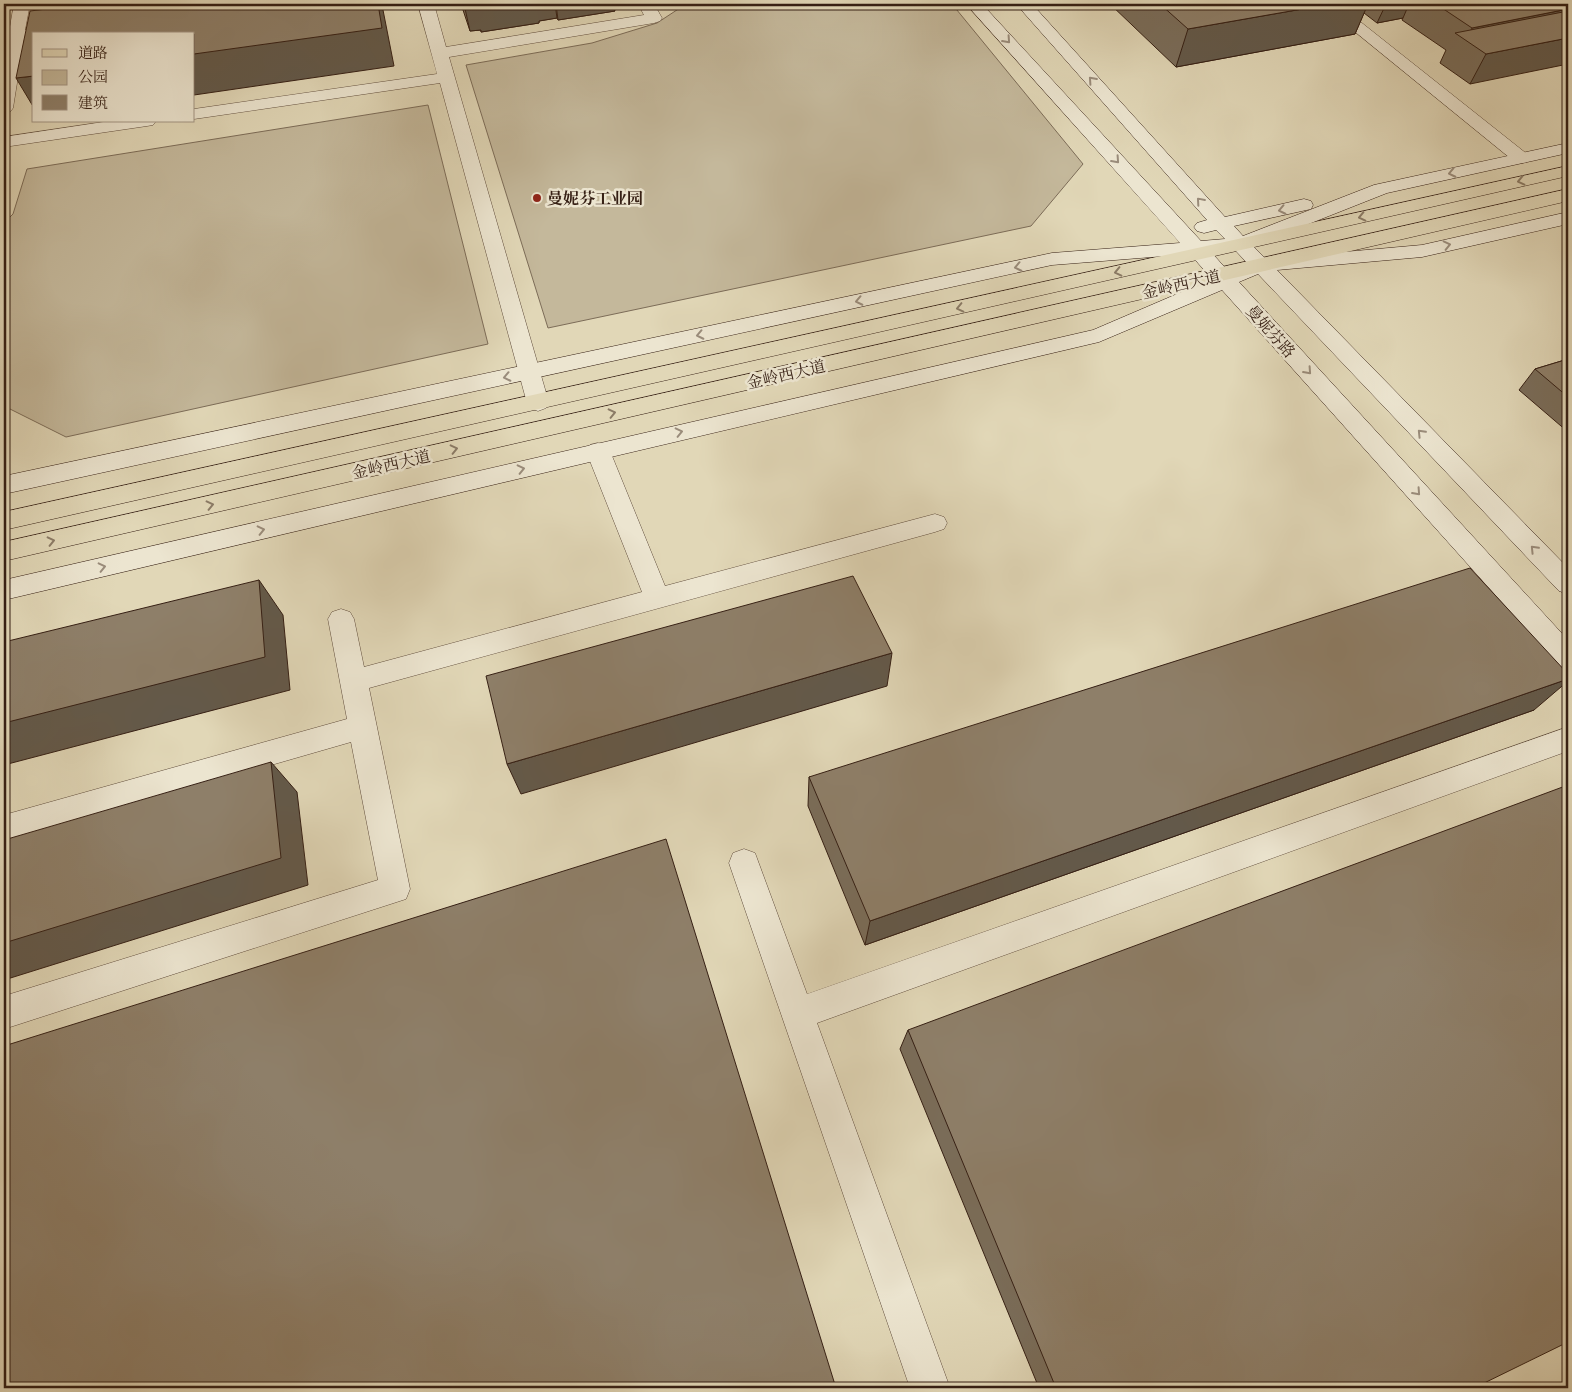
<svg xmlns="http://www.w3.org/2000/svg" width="1572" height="1392" viewBox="0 0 1572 1392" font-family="'Libre Bodoni','Noto Serif SC',serif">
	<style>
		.green { fill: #c4b89b; stroke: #7c6c58 }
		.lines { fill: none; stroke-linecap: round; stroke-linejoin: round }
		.street-casing { stroke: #604d3d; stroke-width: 1 }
		.secondary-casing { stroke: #351f14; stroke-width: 1 }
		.primary-casing { stroke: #351f14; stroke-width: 1 }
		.street { fill: #ece5d0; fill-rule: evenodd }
		.secondary { fill: #ece5d0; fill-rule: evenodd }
		.primary { fill: #e1d7b7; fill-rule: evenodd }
		.wall { fill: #7a6d5a; stroke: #351f14 }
		.shaded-wall { fill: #63594a; stroke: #351f14 }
		.building { fill: #8e7f69; stroke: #351f14 }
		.oneway { stroke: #9a8c7b }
		.oneway2 { stroke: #8b7b66 }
		.poi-dot { fill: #8f2418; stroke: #ece5d0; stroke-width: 2 }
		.labels { text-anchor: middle; stroke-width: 5; stroke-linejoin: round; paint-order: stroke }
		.far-poi-label { font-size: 16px; font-weight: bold; fill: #351f14; stroke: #ece5d0; text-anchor: start }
		.far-street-label { font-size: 16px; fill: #351f14; stroke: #ece5d0 }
	</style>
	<rect width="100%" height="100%" fill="#e1d7b7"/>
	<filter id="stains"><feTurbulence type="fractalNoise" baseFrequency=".004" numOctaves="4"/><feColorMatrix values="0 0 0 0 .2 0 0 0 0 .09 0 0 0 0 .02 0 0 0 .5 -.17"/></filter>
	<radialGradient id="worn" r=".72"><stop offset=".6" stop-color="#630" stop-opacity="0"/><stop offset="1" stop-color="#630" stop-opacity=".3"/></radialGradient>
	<!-- green -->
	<path class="green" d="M686,4H952L1083,164L1031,226L548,328L466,65L592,43L657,23Z
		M428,105L488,344L66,437L4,406V223L13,214L27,169Z"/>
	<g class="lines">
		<defs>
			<path id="street" d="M14,4H30L25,30L62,25L68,27L70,30L66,34H34V38L24,39L13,108L10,112L4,113V62L8,41L4,42V32H9Z
				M418,4H434L446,47L644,15L638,4H654L662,18L660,21L654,23L449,57L549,403L546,408L538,411L530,408L527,403L440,83L194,119V109L437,74Z
				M1321,4H1338L1527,154L1530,158L1527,162L1521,163L1515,162Z
				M110,121H156L153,125L147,126L4,147V137Z
				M598,443L606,445L610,451L665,586L935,514L944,517L947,523L944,529L935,532L369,688L410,889L406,899L4,1029V996L378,880L351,742L4,842V815L347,719L328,619L332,612L341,609L350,612L354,619L364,667L642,592L586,451L590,445Z
				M1568,727V751L817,1023L950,1388H910L729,863L733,853L744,849L755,853L807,994Z"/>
			<path id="secondary" d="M966,4H982L1201,241L1225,239L1216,230L1204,233L1197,231L1194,227L1197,223L1207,220L1016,4H1032L1225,217L1304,199L1311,201L1313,205L1311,209L1234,226L1243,236L1374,185L1568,143V153L1387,193L1253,246L1266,259L1422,245L1568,212V224L1422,257L1277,270L1568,568V594L1559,591L1258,274L1239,282L1568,640V669L1559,666L1222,290L1099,342L4,600V580L1093,330L1212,279L1190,254L1052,265L4,494V476L1052,253L1180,243ZM1235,250L1248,264L1229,272L1211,252Z"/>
			<path id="primary" d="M1568,166V176L4,530V512Z
				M1568,189V201L4,561V542Z"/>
		</defs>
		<!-- street casing -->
		<use href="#street" class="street-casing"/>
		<!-- secondary casing -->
		<use href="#secondary" class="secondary-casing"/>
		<!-- primary casing -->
		<use href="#primary" class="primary-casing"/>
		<!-- street -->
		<use href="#street" class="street"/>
		<!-- secondary -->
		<use href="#secondary" class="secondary"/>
		<!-- primary -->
		<use href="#primary" class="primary"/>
	</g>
	<!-- wall -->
	<path class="wall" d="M461,4H625V7L614,9L615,11L558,20L557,18L539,21V23L481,32V30L470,31Z
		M1110,4H1568L1470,84L1440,63L1446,50L1402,20L1403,18L1377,23L1364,13L1355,34L1176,67Z
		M1568,359V432L1519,390L1535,369Z
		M1534,710L865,945L808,806L809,777Z
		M908,1030L1474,1388H1039L900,1049Z"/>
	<!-- shaded-wall -->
	<path class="shaded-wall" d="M46,4H124L51,13Z
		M378,4H382V5L394,66L194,95V54Z
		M464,4H555L557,18L539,21V23L481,32V30L470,31Z
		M556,4H625V7L614,9L615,11L558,20Z
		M1331,4H1368L1355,34L1176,67L1188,29Z
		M1386,4H1409L1403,18L1377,23Z
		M1568,9V34L1466,40L1472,28Z
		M1568,38V64L1470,84L1486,54Z
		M34,76V108L16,78Z
		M259,580L283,615L290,690L4,765V723Z
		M892,653L887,686L521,794L507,764Z
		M1568,679V681L1534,710L865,945L870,921Z
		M271,762L297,792L308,885L4,980V943Z"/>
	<!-- building -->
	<path class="building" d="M88,4H378L382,28L194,54V34H34V76L16,78L30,11Z
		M1160,4H1331L1188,29Z
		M1436,4H1568V9L1472,28Z
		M1568,11V38L1486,54L1455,33Z
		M1568,359V397L1535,369Z
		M1470,568L1568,674V679L870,921L809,777Z
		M853,576L892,653L507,764L486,676Z
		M259,580L265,657L4,723V642Z
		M271,762L281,858L4,943V840Z
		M1568,785V1342L1474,1388H1056L908,1030Z
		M666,839L836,1388H4V1046Z"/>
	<!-- one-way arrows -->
	<defs><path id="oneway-chevron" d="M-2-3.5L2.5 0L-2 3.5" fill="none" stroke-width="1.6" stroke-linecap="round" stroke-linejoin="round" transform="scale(1.25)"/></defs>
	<g class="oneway">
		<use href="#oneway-chevron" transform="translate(1007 40) rotate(48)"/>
		<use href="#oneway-chevron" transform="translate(1092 80) rotate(-132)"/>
		<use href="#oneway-chevron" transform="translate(1116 160) rotate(48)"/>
		<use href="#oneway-chevron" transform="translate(1452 173) rotate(168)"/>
		<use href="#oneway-chevron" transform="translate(1200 201) rotate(-131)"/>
		<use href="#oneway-chevron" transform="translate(1282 210) rotate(168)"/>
		<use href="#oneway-chevron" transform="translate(1447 245) rotate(-13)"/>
		<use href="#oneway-chevron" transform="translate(1018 267) rotate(168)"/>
		<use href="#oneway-chevron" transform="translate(859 301) rotate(168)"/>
		<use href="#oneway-chevron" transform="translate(700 335) rotate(168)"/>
		<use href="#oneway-chevron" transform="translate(1308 371) rotate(48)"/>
		<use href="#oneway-chevron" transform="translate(507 377) rotate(168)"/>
		<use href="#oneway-chevron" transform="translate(679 432) rotate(-13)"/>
		<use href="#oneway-chevron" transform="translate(1421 433) rotate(-134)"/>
		<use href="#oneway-chevron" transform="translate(521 469) rotate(-13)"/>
		<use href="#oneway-chevron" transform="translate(1417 492) rotate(48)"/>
		<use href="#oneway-chevron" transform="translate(261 530) rotate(-13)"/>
		<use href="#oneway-chevron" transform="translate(1534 549) rotate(-134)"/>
		<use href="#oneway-chevron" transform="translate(102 567) rotate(-13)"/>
	</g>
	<g class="oneway2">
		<use href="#oneway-chevron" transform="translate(1521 181) rotate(167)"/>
		<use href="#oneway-chevron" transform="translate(1362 217) rotate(167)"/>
		<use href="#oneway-chevron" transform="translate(1118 272) rotate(167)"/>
		<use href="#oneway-chevron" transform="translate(960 308) rotate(167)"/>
		<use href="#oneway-chevron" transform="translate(612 413) rotate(-13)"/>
		<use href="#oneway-chevron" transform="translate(454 449) rotate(-13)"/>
		<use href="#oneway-chevron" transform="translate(210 505) rotate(-13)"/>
		<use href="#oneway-chevron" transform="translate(51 541) rotate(-13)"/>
	</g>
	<!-- markers -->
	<circle class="poi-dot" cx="537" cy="198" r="5"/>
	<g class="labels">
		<!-- far-poi labels -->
		<g class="far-poi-label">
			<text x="547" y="204">曼妮芬工业园</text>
		</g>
		<!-- far-street labels -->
		<g class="far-street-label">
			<text transform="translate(1181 284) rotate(-13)" y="6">金岭西大道</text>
			<text transform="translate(1271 331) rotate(48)" y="6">曼妮芬路</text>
			<text transform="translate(786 374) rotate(-13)" y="6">金岭西大道</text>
			<text transform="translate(391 464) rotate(-13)" y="6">金岭西大道</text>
		</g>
	</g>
	<!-- margin -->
	<rect width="1572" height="1392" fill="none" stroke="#e1d7b7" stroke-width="20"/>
	<rect x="5" y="5" width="1562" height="1382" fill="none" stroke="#351f14" stroke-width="2.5"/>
	<rect x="10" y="10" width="1552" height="1372" fill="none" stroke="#351f14"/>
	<!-- legend -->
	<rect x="32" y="32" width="162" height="90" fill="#ece5d0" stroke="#a39685"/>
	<rect x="42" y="49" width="25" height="8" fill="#e1d7b7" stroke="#a39685"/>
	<text x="78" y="58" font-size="15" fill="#351f14">道路</text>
	<rect x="42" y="70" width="25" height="15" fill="#c4b89b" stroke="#a39685"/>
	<text x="78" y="82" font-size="15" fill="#351f14">公园</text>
	<rect x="42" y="95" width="25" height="15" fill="#8e7f69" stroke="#a39685"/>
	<text x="78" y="108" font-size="15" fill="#351f14">建筑</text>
	<rect width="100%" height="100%" filter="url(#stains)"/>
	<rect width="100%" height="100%" fill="url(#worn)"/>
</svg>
